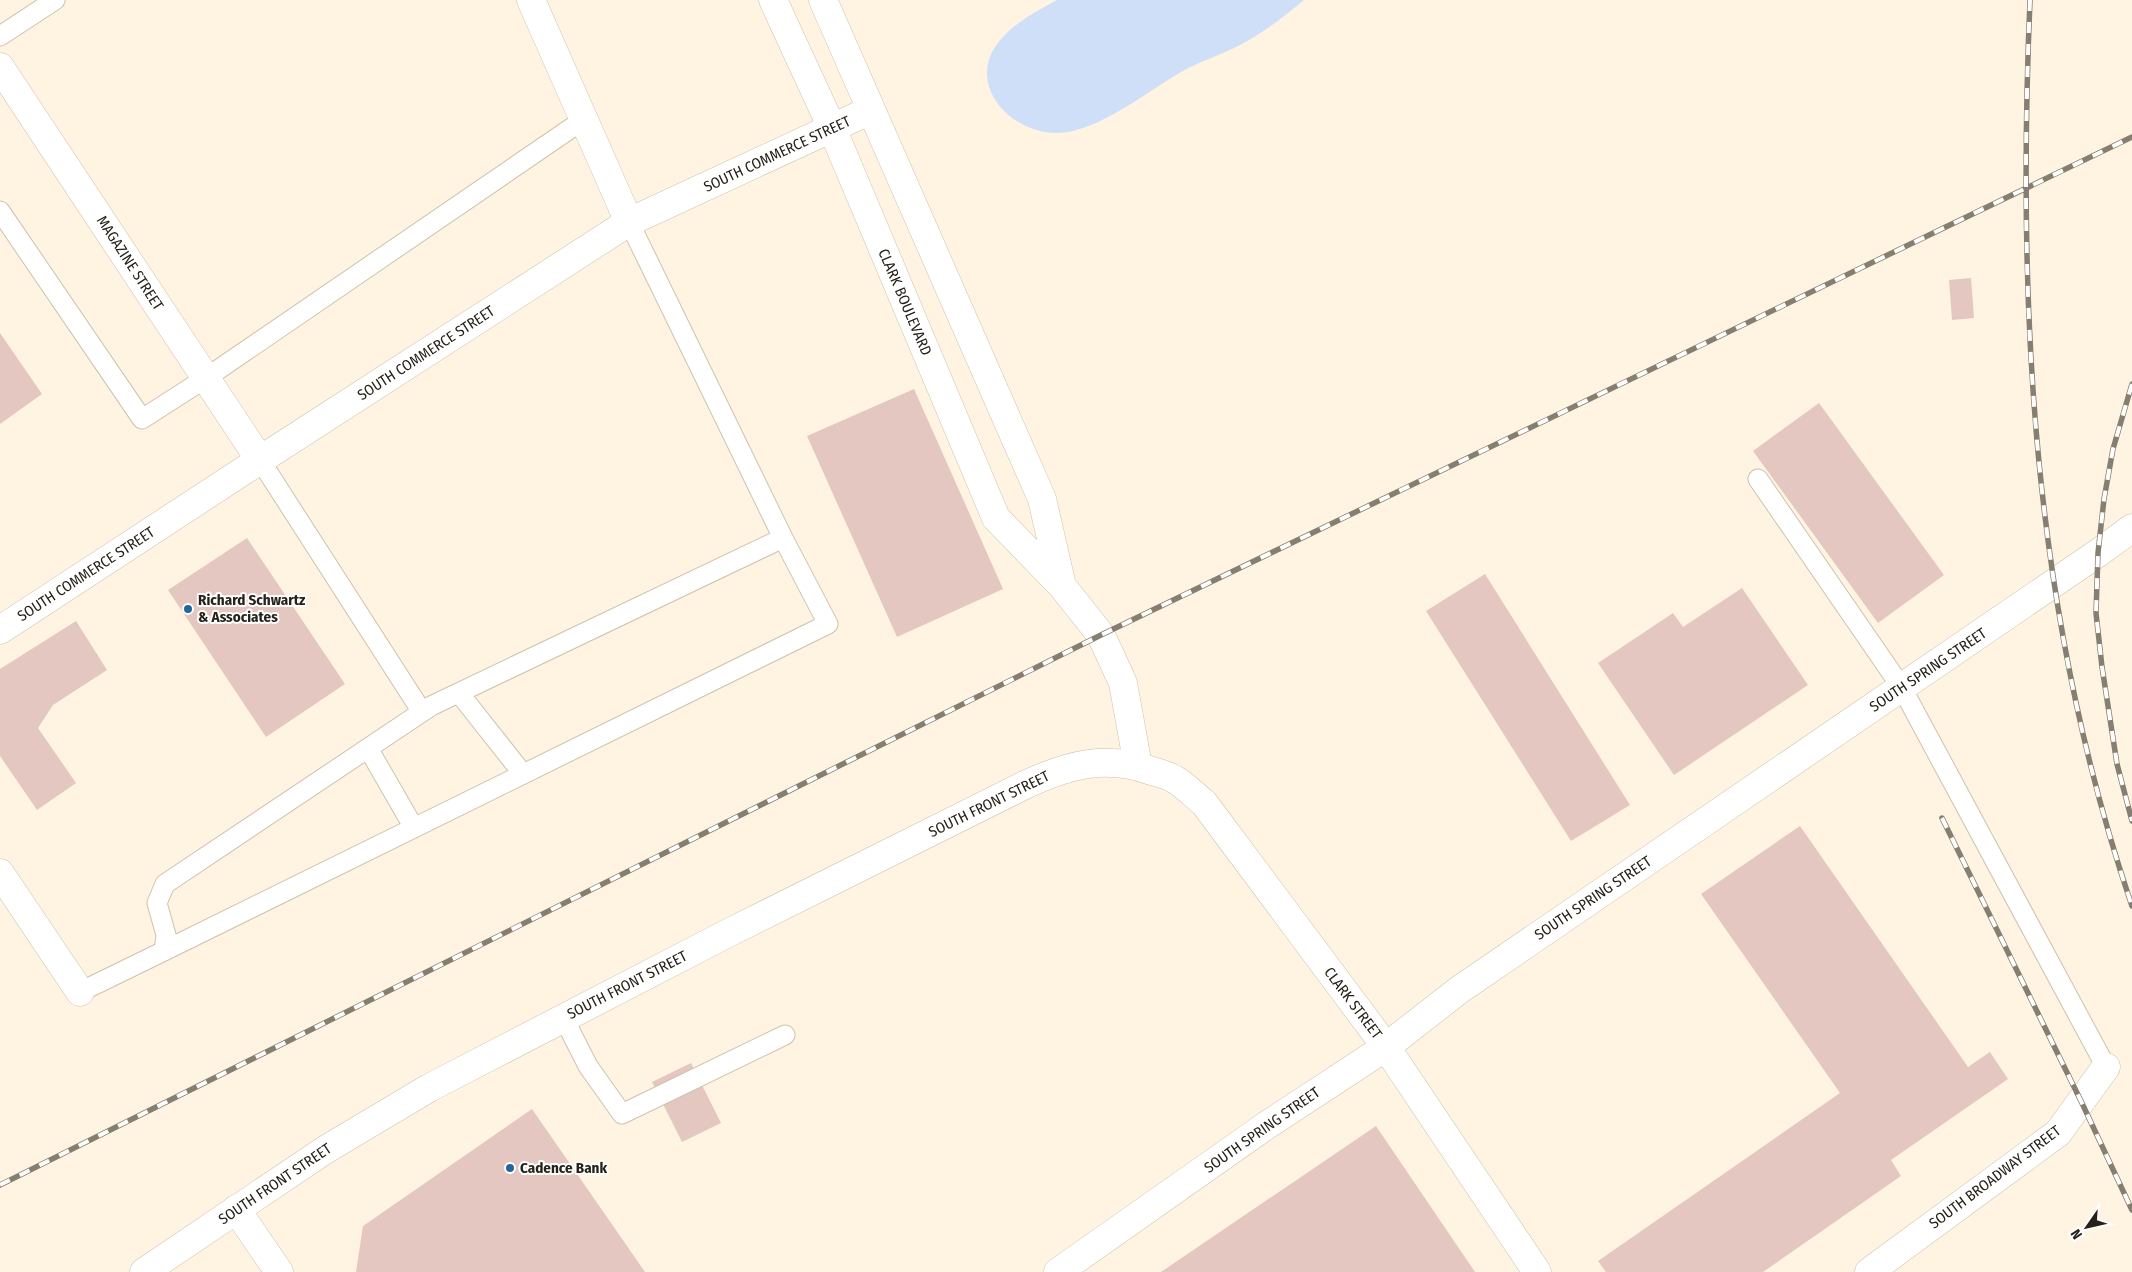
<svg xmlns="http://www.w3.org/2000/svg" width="2132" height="1272" viewBox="0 0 2132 1272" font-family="'Fira Sans Condensed',sans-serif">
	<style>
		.water { fill: #cfdff7 }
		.building { fill: #e4c7c0 }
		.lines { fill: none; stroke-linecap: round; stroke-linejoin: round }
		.lane-casing { stroke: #cec2ab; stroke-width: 21 }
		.street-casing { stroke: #cec2ab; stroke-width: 29 }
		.secondary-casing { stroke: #cec2ab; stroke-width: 29 }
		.lane { stroke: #fff; stroke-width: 19 }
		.street { stroke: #fff; stroke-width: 28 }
		.secondary { stroke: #fff; stroke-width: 28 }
		.rail-casing { stroke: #857e71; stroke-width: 5.5 }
		.rail { stroke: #fff; stroke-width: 4; stroke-dasharray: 11; stroke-linecap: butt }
		.poi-dot { fill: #21679c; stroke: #fff; stroke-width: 2 }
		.labels { text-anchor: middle; stroke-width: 4; stroke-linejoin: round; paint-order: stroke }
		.street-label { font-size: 15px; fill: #262219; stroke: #fff }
		.poi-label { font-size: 15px; font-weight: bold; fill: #262219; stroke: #fff; text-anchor: start }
	</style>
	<rect width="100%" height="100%" fill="#fef4e1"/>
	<!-- water -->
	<path class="water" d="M1057,0H1304C1282,18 1261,35 1236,47C1218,56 1198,62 1181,72C1145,93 1098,132 1057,133C1013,134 966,87 997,44C1012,24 1035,12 1057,0Z"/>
	<!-- building -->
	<path class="building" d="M1971,278L1974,318L1952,320L1949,280Z
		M0,333L42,394L0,424Z
		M914,389L1003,589L897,637L807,436Z
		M1819,403L1944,575L1878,623L1753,451Z
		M247,538L345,684L266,737L168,590Z
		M1485,574L1630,805L1571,841L1426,611Z
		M1742,588L1808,685L1674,775L1598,663L1673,613L1683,627Z
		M76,621L107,670L53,705L38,728L76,783L37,810L0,756V669Z
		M1800,826L1968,1067L1990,1052L2008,1079L1891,1160L1901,1176L1763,1272H1606L1598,1261L1840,1093L1701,894Z
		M691,1063L721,1123L682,1142L652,1082Z
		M532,1109L645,1272H356L363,1226Z
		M1376,1126L1475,1272H1161Z"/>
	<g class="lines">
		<defs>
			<path id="lane" d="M0,36L55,0
				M0,211L142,419L206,378L583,120
				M260,460L422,712
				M1758,479L1902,688L2106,1067
				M459,693L523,774
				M368,748L414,828
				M164,951L828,624L783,538L629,222
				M80,992L164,951L166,935L157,903L165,884L431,706L783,538
				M563,1017L588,1066L622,1114L785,1035"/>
			<path id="street" d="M531,0L629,222
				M0,67L260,460
				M0,630L260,460L629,222L871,110
				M0,873L80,992
				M236,1209L279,1272
				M1058,1272L1267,1125L1386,1047L1537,1272
				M1869,1272L2058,1133L2106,1067"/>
			<path id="secondary" d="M773,0L832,128L996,518L1062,586L1101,635L1123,683L1138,766
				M823,0L1042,499L1062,586
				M144,1272L325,1150L429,1088L732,931L1029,783C1071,764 1107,755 1152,771C1159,773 1168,775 1174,779C1185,785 1194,795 1204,803L1386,1047L1459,990L2098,553L2132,528"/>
		</defs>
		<!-- lane casing -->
		<use href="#lane" class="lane-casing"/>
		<!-- street casing -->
		<use href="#street" class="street-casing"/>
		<!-- secondary casing -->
		<use href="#secondary" class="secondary-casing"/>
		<!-- lane -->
		<use href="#lane" class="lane"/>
		<!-- street -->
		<use href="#street" class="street"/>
		<!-- secondary -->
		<use href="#secondary" class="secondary"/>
		<defs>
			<path id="rail" d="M2030,0C2017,307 2032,613 2132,906
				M2132,384L2113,449L2104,499L2098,553L2096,613L2102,667L2117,764L2132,821
				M1942,818L2081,1101L2132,1210
				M0,1185L1101,635L2132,137"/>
		</defs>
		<!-- rail casing -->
		<use href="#rail" class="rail-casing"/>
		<!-- rail -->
		<use href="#rail" class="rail"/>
	</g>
	<!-- markers -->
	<g class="poi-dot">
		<circle cx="188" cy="609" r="5"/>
		<circle cx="510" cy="1168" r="5"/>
	</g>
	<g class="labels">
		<!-- street labels -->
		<g class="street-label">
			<text transform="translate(777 154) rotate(-25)" y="5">SOUTH COMMERCE STREET</text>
			<text transform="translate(130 263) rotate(57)" y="5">MAGAZINE STREET</text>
			<text transform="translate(905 302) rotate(67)" y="5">CLARK BOULEVARD</text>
			<text transform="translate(426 353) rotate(-33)" y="5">SOUTH COMMERCE STREET</text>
			<text transform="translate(86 574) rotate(-33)" y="5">SOUTH COMMERCE STREET</text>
			<text transform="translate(1928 670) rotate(-34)" y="5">SOUTH SPRING STREET</text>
			<text transform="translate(989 804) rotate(-26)" y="5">SOUTH FRONT STREET</text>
			<text transform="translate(1593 898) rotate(-34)" y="5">SOUTH SPRING STREET</text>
			<text transform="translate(627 985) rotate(-27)" y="5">SOUTH FRONT STREET</text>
			<text transform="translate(1353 1003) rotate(53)" y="5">CLARK STREET</text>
			<text transform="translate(1262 1130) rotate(-35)" y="5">SOUTH SPRING STREET</text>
			<text transform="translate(1995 1177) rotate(-37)" y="5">SOUTH BROADWAY STREET</text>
			<text transform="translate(275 1184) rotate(-34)" y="5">SOUTH FRONT STREET</text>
		</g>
		<!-- poi labels -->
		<g class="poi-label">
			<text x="198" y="605">Richard Schwartz<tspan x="198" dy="17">&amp; Associates</tspan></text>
			<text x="520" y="1173">Cadence Bank</text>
		</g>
	</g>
	<!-- north arrow -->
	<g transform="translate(2087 1227) rotate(236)" stroke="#ffffff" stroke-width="4" paint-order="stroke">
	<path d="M0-4L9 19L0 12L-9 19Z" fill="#262219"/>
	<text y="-8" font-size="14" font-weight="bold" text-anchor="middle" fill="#262219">N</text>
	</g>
</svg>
